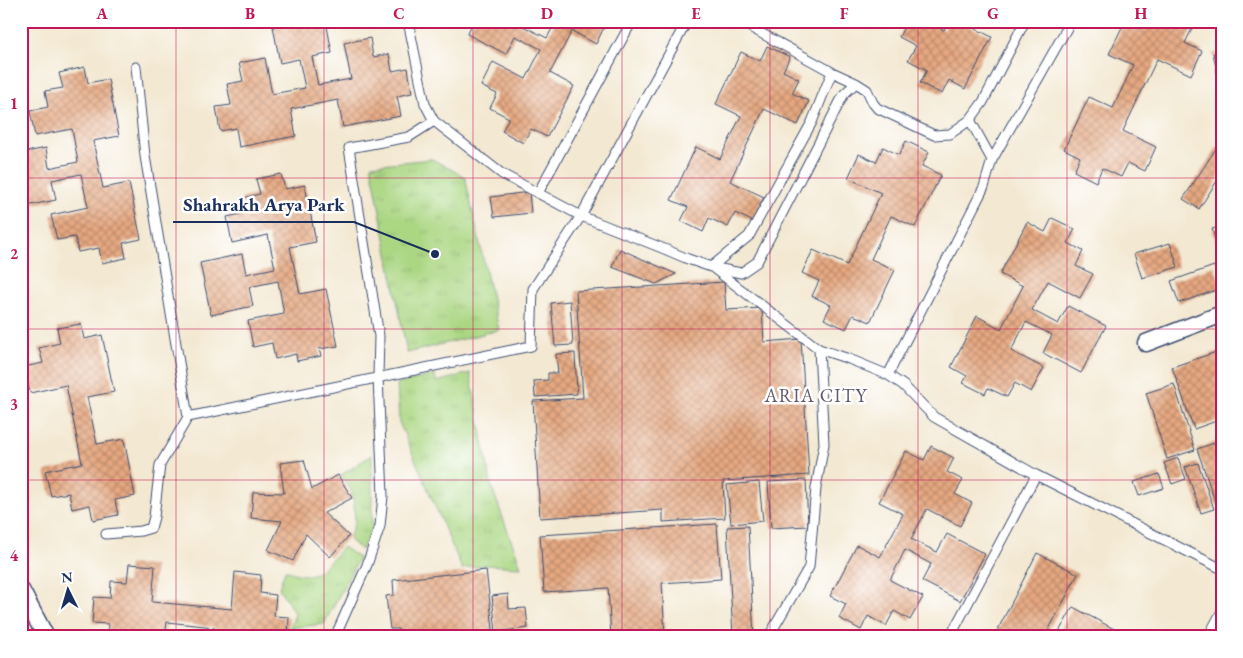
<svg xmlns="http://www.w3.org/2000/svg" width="1243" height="658" viewBox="0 0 1243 658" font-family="'EB Garamond',serif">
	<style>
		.grass { fill: url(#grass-tufts); stroke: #638370 }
		.building { fill: url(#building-cross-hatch) }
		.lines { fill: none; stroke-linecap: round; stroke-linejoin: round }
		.service-casing { stroke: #3b4b6f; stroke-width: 11 }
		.minor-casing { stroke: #3b4b6f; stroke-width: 19 }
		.service { stroke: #fff; stroke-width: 9 }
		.minor { stroke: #fff; stroke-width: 16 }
		.grid { fill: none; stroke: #c2185b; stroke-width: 1; stroke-opacity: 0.55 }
		.labels { text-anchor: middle; stroke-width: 5; stroke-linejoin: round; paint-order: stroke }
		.neighbourhood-label { font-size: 19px; letter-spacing: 1px; fill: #62596a; stroke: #fff }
		.leader { fill: none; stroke: #1b2f5e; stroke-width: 2 }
		.callout-dot { fill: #1b2f5e; stroke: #fff; stroke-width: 2 }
		.callout-label { font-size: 19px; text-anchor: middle; font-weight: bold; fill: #1b2f5e; stroke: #fff; stroke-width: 5; stroke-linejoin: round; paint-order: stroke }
		.neatline { fill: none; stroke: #c2185b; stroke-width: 2 }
		.grid-label { font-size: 16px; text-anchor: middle; font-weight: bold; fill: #c2185b }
	</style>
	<defs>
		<pattern id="grass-tufts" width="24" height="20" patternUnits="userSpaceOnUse" patternTransform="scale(1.25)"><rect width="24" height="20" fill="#abd783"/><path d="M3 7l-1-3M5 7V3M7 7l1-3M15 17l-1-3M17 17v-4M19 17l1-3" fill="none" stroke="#93b974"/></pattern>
		<pattern id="building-cross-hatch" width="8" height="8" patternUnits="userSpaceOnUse" patternTransform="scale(1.25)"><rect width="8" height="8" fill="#e6a880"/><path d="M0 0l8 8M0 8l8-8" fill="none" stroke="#ba896c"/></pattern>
	</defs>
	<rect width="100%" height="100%" fill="#fff"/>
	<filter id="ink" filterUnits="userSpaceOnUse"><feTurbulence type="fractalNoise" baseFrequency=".02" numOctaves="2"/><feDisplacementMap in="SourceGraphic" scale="10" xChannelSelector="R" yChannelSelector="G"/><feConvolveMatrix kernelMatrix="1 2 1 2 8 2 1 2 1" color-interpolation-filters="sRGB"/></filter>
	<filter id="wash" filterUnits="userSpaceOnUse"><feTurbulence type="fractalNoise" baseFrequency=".0096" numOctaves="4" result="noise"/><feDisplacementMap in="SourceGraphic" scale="20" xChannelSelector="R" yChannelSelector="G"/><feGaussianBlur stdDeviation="1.12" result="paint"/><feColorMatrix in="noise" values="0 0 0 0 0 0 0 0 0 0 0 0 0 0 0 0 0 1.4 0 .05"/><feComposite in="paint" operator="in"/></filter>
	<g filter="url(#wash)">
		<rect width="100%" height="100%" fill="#f3e8d1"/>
		<!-- grass -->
		<path class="grass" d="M432,159L465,177L499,330L407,353L371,165Z
			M470,373L492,488L521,567L485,565L462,569L399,422L397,384L435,375L436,382Z
			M372,455V529L361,550L349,540L355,521L354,504L351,490L341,475Z
			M343,547L359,558L324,624L290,628L295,614L279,588L285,570C293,573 304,577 313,574C322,571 336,554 343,547Z"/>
		<g id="blocks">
			<!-- building -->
			<path class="building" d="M272,21H326L332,53L312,57L318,85L351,79L344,43L370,38L373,57L389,54L392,71L408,68L412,93L397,96L401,116L343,127L338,100L291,109L296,136L239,147L236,128L220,131L216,107L231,105L227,84L243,81L239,63L265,58L272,94L305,88L299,59L280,63Z
				M474,21H523L521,25L547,38L556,21H607L596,44L572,31L550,73L574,86L547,137L531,129L523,143L502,131L509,118L490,108L497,94L481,86L493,62L526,79L541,49L515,36L506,54L467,34Z
				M907,21H926L944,30L949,21H970L968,25L992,37L965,89L949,80L942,94L920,83L927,70L908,60L916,46L899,37Z
				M1125,21H1177L1192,29L1185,43L1202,51L1191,75L1157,59L1123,131L1156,147L1145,171L1128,163L1121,177L1102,168L1096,182L1074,171L1080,157L1064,149L1089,97L1113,108L1133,65L1109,54Z
				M767,46L790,57L783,71L799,79L792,93L809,101L798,125L764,109L730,181L764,197L752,221L735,213L728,227L709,218L703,232L681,221L688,207L671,200L696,147L720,159L741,116L716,104L741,52L760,61Z
				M1213,53H1222V91L1221,92Z
				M85,67L88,83L108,79L119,136L93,141L103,188L129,183L141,239L123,243L126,258L102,263L99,248L78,252L75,237L57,240L51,215L88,207L81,174L52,180L56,200L21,207V153L46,148L49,168L78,162L72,129L35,136L30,111L48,107L45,91L63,88L59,73Z
				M906,141L929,152L922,166L941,175L915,227L891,216L871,259L895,270L870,322L853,315L846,329L824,319L831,305L812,296L819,281L802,273L813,250L847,265L881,193L848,178L859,154L876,162L883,147L899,155Z
				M1217,147L1222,150V173L1199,209L1183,199Z
				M281,174L285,189L305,185L316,242L290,247L300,294L326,289L338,346L319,349L321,356L297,361L296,354L275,359L272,343L253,347L248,321L284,314L278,281L249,287L253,306L211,315L200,263L242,254L246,274L275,268L268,235L232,243L227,217L245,213L242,198L260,194L256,179Z
				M529,192L531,213L494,217L491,197Z
				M1052,218L1075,229L1068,243L1083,251L1076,266L1093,274L1080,298L1048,281L1032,310L1058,324L1068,306L1106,326L1081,373L1043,353L1052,335L1026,322L1011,351L1044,368L1031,392L1015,383L1007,397L988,388L985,394L963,383L967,376L951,367L977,316L1001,329L1023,286L1000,274L1027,222L1045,232Z
				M1222,226V256H1221L1212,229Z
				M1170,243L1178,267L1142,278L1134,254Z
				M620,249L676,274L656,284L612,267Z
				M1214,266L1222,288L1179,303L1171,281Z
				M724,282L726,310L762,308L764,342L801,339L809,475L723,481L725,518L663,522V510L540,518L533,401L583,398L576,291Z
				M570,301L573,345L555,346L551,303Z
				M81,324L84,339L102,335L114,392L87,397L97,444L124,439L135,496L115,500L118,515L93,520L90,505L72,509L69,493L51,496L45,471L82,463L66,385L30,393L24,367L43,363L39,348L60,343L57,328Z
				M1222,350V419L1194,429L1172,367Z
				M575,353L577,394L535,397L534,381L548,380V373H558L556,354Z
				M1174,384L1195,450L1167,459L1146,393Z
				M1222,440V464L1217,466L1222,478V502L1216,504L1197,449Z
				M931,446L954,458L947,472L963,480L955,494L972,503L960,526L927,509L911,539L937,552L947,534L985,554L960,601L922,581L931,564L905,550L890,580L923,597L910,620L894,611L886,626L868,616L861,630L839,618L846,604L830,596L857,545L880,557L903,514L879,502L906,451L924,460Z
				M1178,458L1186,479L1172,484L1164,463Z
				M304,460L312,489L338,475L352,498L324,513L349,536L330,557L306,534L293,561L268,550L282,521L251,518L253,492L284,493L280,463Z
				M1198,463L1214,509L1201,513L1185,467Z
				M1159,474L1164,488L1139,496L1134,482Z
				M806,480L808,526L771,528L768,482Z
				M759,482L763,521L731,524L727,485Z
				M717,524L721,579L662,583L665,637H611L608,588L544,592L540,535Z
				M748,526L754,637H733L727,527Z
				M1037,553L1078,574L1045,637H994Z
				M129,564L155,566L152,602L232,609L235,572L261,575L260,593L276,595L274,616L289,617L288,637H214V627L167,622L165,637H107L108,624L92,623L94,597L110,598L111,581L127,582Z
				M486,570L494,637H399L398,629H390L386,596L394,595L393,580Z
				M508,594L509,609L526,608L528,628L496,632L492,596Z
				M1073,607L1116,630L1112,637H1056Z"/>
		</g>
	</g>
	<g filter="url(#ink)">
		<use href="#blocks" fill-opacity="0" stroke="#3b4b6f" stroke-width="1"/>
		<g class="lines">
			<defs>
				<path id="service" d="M408,21L425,104L434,121L502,174L581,216L662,248L688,259L711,267L741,273L757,262L844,94L856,83
					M739,21L832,72L856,83L867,90L873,103L877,108L934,135L950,134L970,120L983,102L1025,21
					M136,67L145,156L188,417L531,346L533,289L581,216L687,21
					M992,160L1071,21
					M538,193L632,21
					M711,267L749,236L812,122L832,72
					M713,268L819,349L849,359L888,375L903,385L934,417L1036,475L1222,569
					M888,375L984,187L992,160L970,120
					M106,534L141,531L151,528L154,517L160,465L188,417
					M772,631L783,637
					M335,637L367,565L380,526L383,496L378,377L379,336L349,148L409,137L434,121
					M767,637L772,631L809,567L816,488L824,444L819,349
					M950,637L1036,475
					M1208,637L1222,611"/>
				<path id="minor" d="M1146,343L1222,314
					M21,590L46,637"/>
			</defs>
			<!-- service casing -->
			<use href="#service" class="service-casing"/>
			<!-- minor casing -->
			<use href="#minor" class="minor-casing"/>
			<!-- service -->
			<use href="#service" class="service"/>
			<!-- minor -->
			<use href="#minor" class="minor"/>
		</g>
	</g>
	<!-- grid -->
	<path class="grid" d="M176,21V637M324,21V637M473,21V637M622,21V637M770,21V637M918,21V637M1067,21V637M21,178H1222M21,329H1222M21,480H1222"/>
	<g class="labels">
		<!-- neighbourhood labels -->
		<g class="neighbourhood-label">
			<text x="816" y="402">ARIA CITY</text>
		</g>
	</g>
	<!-- callouts -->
	<path class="leader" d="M435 254L354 222H173"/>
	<circle class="callout-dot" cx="435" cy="254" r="5"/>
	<g class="callout-label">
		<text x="264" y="211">Shahrakh Arya Park</text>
	</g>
	<!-- margin -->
	<rect width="1243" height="658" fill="none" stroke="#fff" stroke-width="55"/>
	<!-- north arrow -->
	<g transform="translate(68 590) rotate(355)" stroke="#ffffff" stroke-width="4" paint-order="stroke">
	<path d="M0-4L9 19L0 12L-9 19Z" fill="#1b2f5e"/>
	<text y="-8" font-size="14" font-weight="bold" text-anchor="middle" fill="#1b2f5e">N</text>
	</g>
	<rect x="28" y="28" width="1188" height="602" class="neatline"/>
	<g class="grid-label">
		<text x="102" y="19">A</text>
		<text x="250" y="19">B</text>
		<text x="399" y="19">C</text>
		<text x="547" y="19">D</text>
		<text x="696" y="19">E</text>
		<text x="844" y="19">F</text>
		<text x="993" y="19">G</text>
		<text x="1141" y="19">H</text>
		<text x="14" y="109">1</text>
		<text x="14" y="259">2</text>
		<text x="14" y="410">3</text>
		<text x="14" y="561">4</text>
	</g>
</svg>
